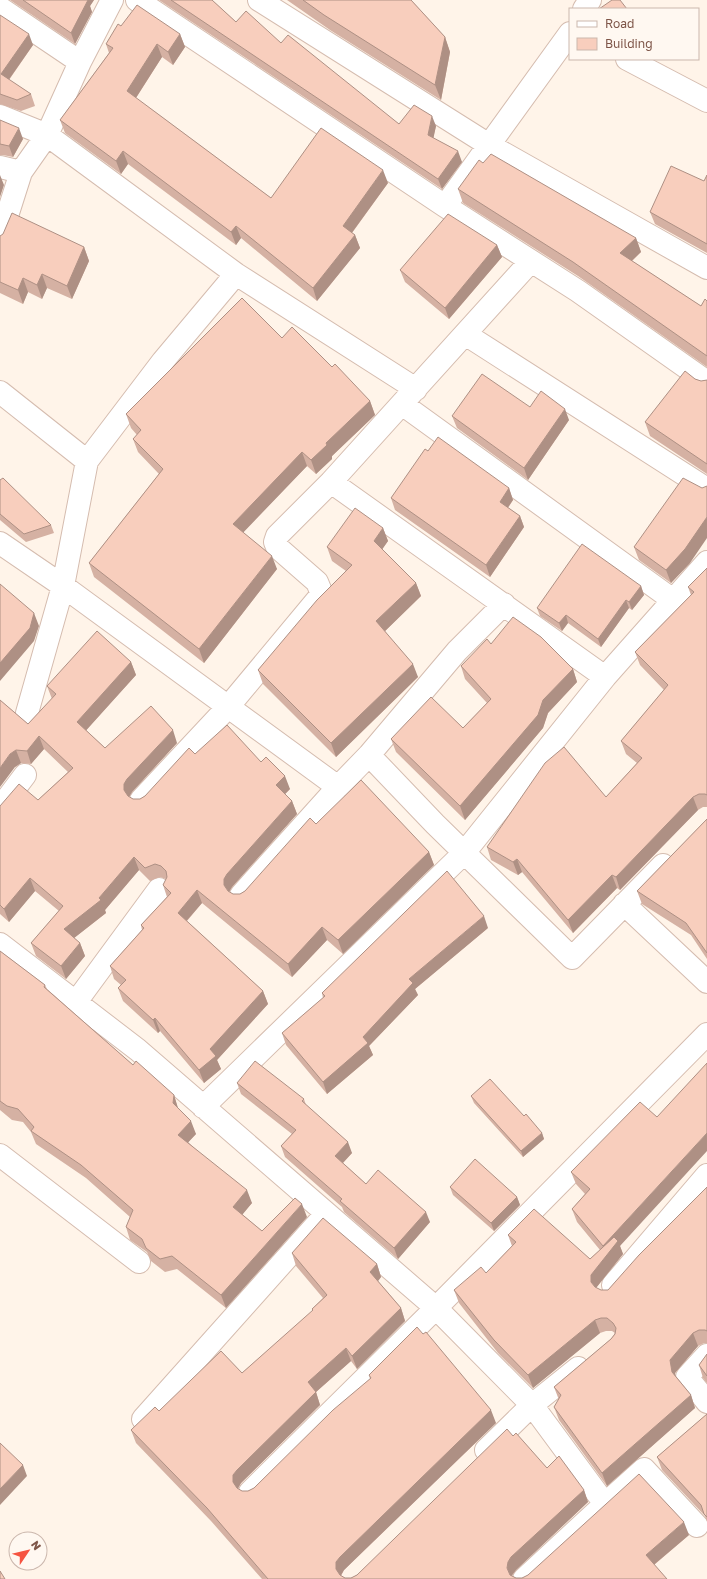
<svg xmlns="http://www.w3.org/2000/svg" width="707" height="1579" viewBox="0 0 707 1579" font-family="'Golos Text',sans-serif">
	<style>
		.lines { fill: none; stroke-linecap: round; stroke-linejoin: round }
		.minor-casing { stroke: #d5bcaf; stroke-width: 24 }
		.minor { stroke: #fff; stroke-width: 22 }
		.wall { fill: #d5b1a3 }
		.shaded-wall { fill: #ae9084 }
		.building { fill: #f8cebd; stroke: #ae9084 }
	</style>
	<rect width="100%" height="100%" fill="#fff4e9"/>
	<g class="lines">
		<defs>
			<path id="minor" d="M137,0L445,206L578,291L707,382
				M259,0L489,145L707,268
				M0,8L80,62
				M584,9L590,0
				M627,59L707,101
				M0,116L47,135L236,274L416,389
				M0,167L21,172
				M445,206L570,33
				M0,238L21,172L47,135L80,62L112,0
				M465,334L707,489
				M0,392L87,461L63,586L27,713
				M402,404L673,600
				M87,461L163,361L236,274
				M331,482L605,677
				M0,543L63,586L338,787L369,755L435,824L572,958L663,865
				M369,755L457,651L504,604
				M141,800L228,707L322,594L317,582L277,547L275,542L277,536L331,482L531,261
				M0,808L25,775
				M241,895L338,787
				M624,904L707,982
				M0,944L138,1050L436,1308L532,1405L605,1504L644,1469L697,1526
				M76,1002L159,889
				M203,1107L464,853L605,677L707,562
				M0,1155L139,1262
				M613,1285L707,1175
				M707,1355L687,1377L707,1402
				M143,1419L326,1214
				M486,1450L532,1405L578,1368
				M250,1492L436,1308L707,1034
				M524,1579L605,1504"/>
		</defs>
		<!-- minor casing -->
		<use href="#minor" class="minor-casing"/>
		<!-- minor -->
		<use href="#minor" class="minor"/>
	</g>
	<!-- wall -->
	<path class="wall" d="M10,0H94L90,6L92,12L75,44Z
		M159,0H212L236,22L281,43L399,124L436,126L433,138L462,162L442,189Z
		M287,0H411L445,37L450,52L441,100L330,30Z
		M0,15L33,45L9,80L31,94L35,106L21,111L0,104Z
		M180,34L185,47L173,65L162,57L136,98L271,198L388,183L352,233L355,235L360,248L317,301L241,238L236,245L128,164L121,174L65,133L60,120L109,53L106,44Z
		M0,120L23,139L13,157L3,155H0Z
		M707,175V253L655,224L650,212L704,181Z
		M458,189L636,238L641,252L632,261L701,306L707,301V367L578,276L463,203Z
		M0,236L84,247L89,261L72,299L47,288L42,299L28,292L23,304L0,293Z
		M497,245L502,257L449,319L405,282L400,270Z
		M282,338L332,367L370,401L375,415L332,456V459L316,474L307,466L243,532L277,569L204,663L94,577L89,563L159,474L138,452L133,439L137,435L131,428L126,414Z
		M695,379L701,381L707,380V474L650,436L645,422Z
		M530,407L569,420L528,480L457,428L452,416Z
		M428,451L509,488L513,500L508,508L520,516L524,527L490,577L395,510L391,498Z
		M0,480L51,525L54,533L26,542L0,520Z
		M702,488L690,563L671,583L639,560L634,547Z
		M383,528L388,541L382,549L416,583L421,596L385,631L418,677L336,757L263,684L258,670L346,571L332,561L327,547Z
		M707,568V807H703L698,810L620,890L617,888L573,933L522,872L518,875L491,860L487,847L606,797L637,763L626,754L621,741L664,690L640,665L635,652L691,595L688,587Z
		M641,586L644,595L632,610L629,608L601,647L568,623L562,631L540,616L537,608Z
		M491,644L573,669L577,682L548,713L543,728L465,820L396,752L391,739L463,728L487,703L465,679L461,666Z
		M131,662L136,675L86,730L105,748L177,743L132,792L129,797L133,799H140L145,796L195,754L261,762L290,789L285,794L292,801L297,814L232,887L229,892L233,894H240L245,891L316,824L429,852L434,865L343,954L327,940L292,977L202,903L187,921L263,991L268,1004L217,1060L221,1069L204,1083L160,1031L158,1033L123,1001L118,988L121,985L114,979L110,966L142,930L141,925L167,897L163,885L166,879L160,877L150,881L139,870L105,910L106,913L74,938L80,943L85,956L66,979L36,956L31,943L59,911L35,891L9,922L0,914V806L38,800L68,772L44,749L31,764L21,763L15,767L0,700L28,724L52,699L47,686Z
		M707,819V959L691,935L642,904L637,891Z
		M488,928L415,989L418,995L369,1046L373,1055L327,1094L286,1045L282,1033L323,998L322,993Z
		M0,951L45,985L47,989L133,1065L174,1095L178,1109L196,1134L188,1142L252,1203L242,1214L262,1231L307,1217L226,1308L177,1269L165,1272L151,1261L147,1252L130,1240L126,1227L130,1217L86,1178L36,1144L31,1132L23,1122L12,1120L0,1110Z
		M237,1083L304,1099L306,1105L352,1153L343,1163L366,1184L430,1222L398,1259L344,1212L342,1207L285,1157L281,1146L292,1134L241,1094Z
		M471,1096L524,1116L542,1133L544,1139L523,1157L474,1103Z
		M657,1117L620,1246L623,1254L596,1288L601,1290H608L707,1187V1343H704L698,1346L675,1373V1375L691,1395L695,1408L607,1486L559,1420L554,1407L559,1400L554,1387L611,1339L615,1333L612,1331H606L600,1333L533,1388L498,1353L459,1303L454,1290L486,1273L512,1246L508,1235L590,1259L600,1250L577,1222L572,1209L585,1194L576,1184L571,1172Z
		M450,1187L517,1197L520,1205L494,1231L453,1195Z
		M292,1253L377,1264L381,1277L378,1281L401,1308L405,1321L357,1369L351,1361L316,1392L320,1405L241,1483L238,1489L242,1491H248L254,1488L370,1379L369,1375L496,1423L344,1570L341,1576L345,1578H351L357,1575L513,1436L547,1468L584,1490L588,1502L516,1570L512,1576L516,1578H522L689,1535L654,1565L667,1579H262L211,1521L136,1443L131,1430L159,1411L242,1373L313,1311L312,1309L323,1298L296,1266Z
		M707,1354V1383L703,1378L699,1365Z
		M707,1414V1522L705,1516L662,1470L657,1457Z"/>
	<!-- shaded-wall -->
	<path class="shaded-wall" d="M85,0H94L90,6L92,12L75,44L71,33Z
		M29,34L33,45L5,85L1,74Z
		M180,34L185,47L173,65L168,52Z
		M445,37L450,52L441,100L435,85Z
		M157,44L162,57L132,104L127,91Z
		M432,116L436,126L432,145L428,135Z
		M19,128L23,139L13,157L9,146Z
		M123,151L128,164L121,174L116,161Z
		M458,151L462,162L442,189L438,179Z
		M383,170L388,183L348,238L343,226Z
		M0,175L4,185L0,197Z
		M236,226L241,238L236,245L231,232Z
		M355,235L360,248L317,301L313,288Z
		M636,238L641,252L625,267L620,253Z
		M497,245L502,257L449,319L445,308Z
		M84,247L89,261L72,299L67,286Z
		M42,274L47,288L42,299L37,285Z
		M23,278L28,292L23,304L18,290Z
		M370,401L375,415L332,456V459L316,474L311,460L326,443Z
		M565,409L569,420L528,480L524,468Z
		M302,452L307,466L238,538L233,524Z
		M509,488L513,500L504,513L500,502Z
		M520,516L524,527L490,577L486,565Z
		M707,517V538L690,563L671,583L666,570Z
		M383,528L388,541L379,554L374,541Z
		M272,556L277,569L204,663L199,649Z
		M416,583L421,596L381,635L376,621Z
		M641,586L644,595L632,610L629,602Z
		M626,600L629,608L601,647L598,639Z
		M34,613L39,626L34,641L0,681V663Z
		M566,615L568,623L562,631L559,623Z
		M131,662L136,675L82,735L77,722Z
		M413,664L418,677L336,757L331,743Z
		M573,669L577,682L548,713L543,728L465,820L460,806L543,700Z
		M173,730L177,743L132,792L129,797V803L124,790V784L127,779Z
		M39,736L44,749L31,764L27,751Z
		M16,750L21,763L15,767L0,787V768L10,754Z
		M285,776L290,789L281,798L276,785Z
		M693,797L698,810L620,890L616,877Z
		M292,801L297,814L232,887L229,892L224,885V879L227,874Z
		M429,852L434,865L343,954L338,940Z
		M134,857L139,870L105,910L106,913L69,942L64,929L99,898Z
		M517,859L522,872L518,875L513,862Z
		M612,875L617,888L573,933L568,920Z
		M30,878L35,891L9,922L4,909Z
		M197,890L202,903L182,926L178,913Z
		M484,916L488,928L415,989L418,995L369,1046L373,1055L327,1094L323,1082L363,1037L409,979Z
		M322,927L327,940L292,977L288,964Z
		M80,943L85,956L66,979L61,966Z
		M263,991L268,1004L217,1060L221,1069L204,1083L199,1070L210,1049Z
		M155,1018L160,1031L158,1033L153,1020Z
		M174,1095L178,1108L177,1116L173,1103Z
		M191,1121L196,1134L183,1148L178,1135Z
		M542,1133L544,1139L523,1157L521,1151Z
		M707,1133V1151L620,1246L623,1254L596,1288L591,1282V1275L603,1246Z
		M348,1142L352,1153L339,1167L335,1156Z
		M247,1190L252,1203L238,1220L233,1207Z
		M517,1197L520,1205L494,1231L491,1223Z
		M302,1204L307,1217L226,1308L221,1295Z
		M426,1212L430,1222L398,1259L394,1248Z
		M377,1264L381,1277L375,1285L370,1272Z
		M401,1308L405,1321L357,1369L352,1356Z
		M595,1320L600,1333L533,1388L528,1375Z
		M693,1333L698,1346L675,1373L677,1385L672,1372L670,1360Z
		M346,1348L351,1361L316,1392L320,1405L241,1483L238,1488V1495L233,1482V1475L237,1470L308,1382Z
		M691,1395L695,1408L607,1486L602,1473Z
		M491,1410L496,1423L344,1570L341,1575V1579L336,1569V1562L340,1557Z
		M23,1465L27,1476L0,1505V1489Z
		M584,1490L588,1502L516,1570L512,1575V1579L507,1568L508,1562L511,1557Z
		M684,1522L689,1535L650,1568L646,1555Z"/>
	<!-- building -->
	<path class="building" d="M23,0H88L71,33Z
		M171,0H212L236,22L246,11L281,43L288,35L399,124L414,105L432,116L428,135L458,151L438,179Z
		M303,0H411L445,37L435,85L324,15Z
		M612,0H620L627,9H599Z
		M137,5L180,34L168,52L157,44L127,91L271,198L321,128L383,170L343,226L355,235L313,288L236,226L231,232L123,151L116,161L60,120L113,48L106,44L118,24L121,26Z
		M0,15L29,34L1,74L31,94L17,100L0,94Z
		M0,120L19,128L9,146L0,144Z
		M491,154L636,238L620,253L701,306L705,299L707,301V356L573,262L458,189L479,160L483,163Z
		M671,166L704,181L707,175V244L650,212Z
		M12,213L84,247L67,286L42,274L37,285L23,278L18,290L0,282V236L3,234Z
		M448,214L497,245L445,308L400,270Z
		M242,298L282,338L292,327L332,367L335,364L370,401L326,443L327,445L311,460L302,452L233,524L272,556L199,649L89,563L163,469L133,439L141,430L126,414Z
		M685,371L695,379L701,381L707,380V464L645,422Z
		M482,374L530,407L541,391L565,409L524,468L452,416Z
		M438,437L509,488L500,502L520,516L486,565L391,498L425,449L428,451Z
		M3,478L51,525L24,534L0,514V480Z
		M683,478L702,488L707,486V517L685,549L666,570L634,547Z
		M355,508L383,528L374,541L416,583L376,621L413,664L331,743L258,670L317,600L352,565L327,547Z
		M582,544L641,586L629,602L626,600L598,639L566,615L559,623L537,608Z
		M707,568V795L705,794H699L693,797L616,877L612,875L568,920L517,859L513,862L487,847L545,763L564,747L606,797L642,758L621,741L668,685L635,652L694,592L688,587Z
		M0,584L34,613L30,628L0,663Z
		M513,617L541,637L573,669L543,700L538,715L460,806L391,739L431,697L463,728L491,699L461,666L487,639L491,644Z
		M97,631L131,662L77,722L105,748L151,706L173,730L127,779L124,784V790L128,796L133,799H140L145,796L189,748L195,754L227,725L261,762L266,757L285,776L276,785L292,801L227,874L224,879V885L228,891L233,894H240L245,891L310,818L316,824L361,780L429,852L338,940L322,927L288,964L197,890L178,913L263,991L210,1049L216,1056L199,1070L155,1018L153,1020L118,988L126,980L110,966L144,928L141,925L171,893L163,885L167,877L166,871L161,866L155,864L145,868L134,857L99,898L101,900L64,929L80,943L61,966L31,943L63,906L30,878L4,909L0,905V806L19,784L38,800L73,768L39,736L27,751L16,750L10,754L0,768V700L28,724L56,694L47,686Z
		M707,819V953L686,923L637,891Z
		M447,871L484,916L409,979L413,983L363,1037L368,1043L323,1082L282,1033L325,996L322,993Z
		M0,951L45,985L44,987L133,1065L136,1061L174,1095L173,1103L191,1121L178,1135L247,1190L233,1207L262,1231L295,1198L302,1204L221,1295L172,1256L160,1259L146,1248L142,1239L126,1227L133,1210L81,1165L31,1131L34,1127L18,1109L7,1106L0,1101Z
		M255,1061L304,1099L302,1101L348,1142L335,1156L366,1184L378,1170L426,1212L394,1248L340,1201L342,1199L281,1146L296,1130L237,1083Z
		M707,1063V1133L603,1246L572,1209L590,1189L571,1172L640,1102L657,1117Z
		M490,1079L524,1116L526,1114L542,1133L521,1151L471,1096Z
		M475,1159L517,1197L491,1223L450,1187Z
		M707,1187V1331L705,1330H699L693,1333L670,1360L672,1372L691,1395L602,1473L554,1407L561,1395L554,1387L611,1339L615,1334L616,1328L613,1323L607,1318H601L595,1320L528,1375L494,1340L454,1290L481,1267L486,1273L516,1242L508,1235L534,1209L590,1259L614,1237L618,1241L591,1275V1282L595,1287L601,1290H608L639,1255Z
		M323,1218L377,1264L370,1272L401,1308L352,1356L346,1348L308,1382L316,1392L237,1470L233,1475V1482L237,1488L242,1491H248L254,1488L333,1410L371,1378L369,1375L417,1327L423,1334L426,1332L491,1410L340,1557L336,1562V1569L340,1575L345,1578H351L357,1575L507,1429L513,1436L516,1433L547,1468L559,1456L584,1490L511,1557L508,1562L507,1568L510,1575L516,1578H522L528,1575L639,1474L684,1522L646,1555L667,1579H268L207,1508L131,1430L155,1407L159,1411L221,1351L242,1373L313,1310L312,1309L327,1295L292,1253Z
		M707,1354V1376L699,1365Z
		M707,1414V1517L704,1514L701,1505L657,1457Z
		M0,1443L23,1465L0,1489Z
		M0,1571L5,1579H0Z"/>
	<!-- legend -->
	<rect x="569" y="8" width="130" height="52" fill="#fff8f1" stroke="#cbb7ad"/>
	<rect x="577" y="21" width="20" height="6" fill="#ffffff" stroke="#cbb7ad"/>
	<text x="605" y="28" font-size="12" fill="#7e5548">Road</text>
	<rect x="577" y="38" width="20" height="12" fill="#f8cebd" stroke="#cbb7ad"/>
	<text x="605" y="48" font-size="12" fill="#7e5548">Building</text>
	<!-- north arrow -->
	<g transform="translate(28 1551) rotate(55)"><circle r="19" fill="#fff8f1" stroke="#cbb7ad"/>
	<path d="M0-3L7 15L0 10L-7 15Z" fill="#f65441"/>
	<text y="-6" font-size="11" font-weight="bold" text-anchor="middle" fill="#7e5548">N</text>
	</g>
</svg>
